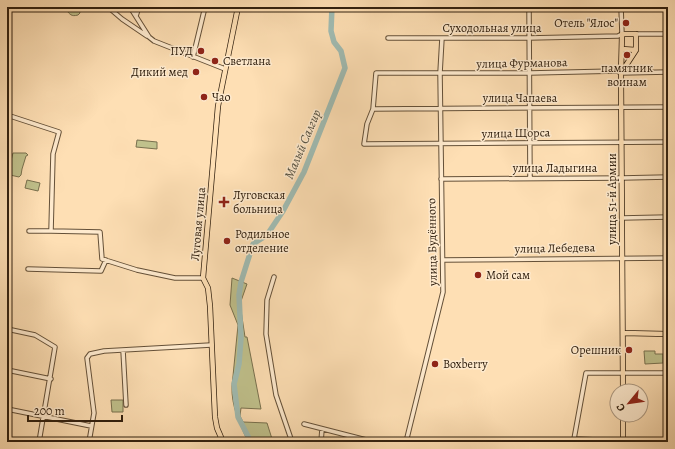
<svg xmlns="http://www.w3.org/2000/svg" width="675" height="449" viewBox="0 0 675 449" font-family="Alegreya,serif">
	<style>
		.green { fill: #c0c18c; stroke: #78704e }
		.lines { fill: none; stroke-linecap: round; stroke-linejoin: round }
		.river { stroke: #a0bcb3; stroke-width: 5.5 }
		.minor-casing { stroke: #645038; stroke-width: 5.5 }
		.major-casing { stroke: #31200f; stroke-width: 6 }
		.minor { stroke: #feeace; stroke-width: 3.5 }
		.major { stroke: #fedfb4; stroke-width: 4.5 }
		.poi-dot { fill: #8f2418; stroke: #feeace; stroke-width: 1.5 }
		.labels { text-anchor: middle; stroke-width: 3; stroke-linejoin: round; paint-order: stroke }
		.poi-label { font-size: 12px; fill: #31200f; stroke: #feeace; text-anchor: start }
		.street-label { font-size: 12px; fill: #31200f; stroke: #feeace }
		.water-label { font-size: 13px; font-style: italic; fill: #524f40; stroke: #feeace }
	</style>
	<rect width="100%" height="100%" fill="#fedfb4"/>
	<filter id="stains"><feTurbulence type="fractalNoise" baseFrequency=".005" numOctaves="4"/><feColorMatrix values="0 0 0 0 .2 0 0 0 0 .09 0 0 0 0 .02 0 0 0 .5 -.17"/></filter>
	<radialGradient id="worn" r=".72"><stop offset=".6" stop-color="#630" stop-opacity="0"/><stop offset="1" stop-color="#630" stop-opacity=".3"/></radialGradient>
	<!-- green -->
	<path class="green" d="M57,7H76L79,9L80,13L78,15C71,17 70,14 66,10H60Z
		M137,140L157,142V149L136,147Z
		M13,153H26L28,155L26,156L22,169L21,175L19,177L10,175L8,172Z
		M27,180L40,183L38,191L25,188Z
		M232,278L247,284L240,304L245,337H247L261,409L241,408L240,416L243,422L267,423L273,442H248C240,424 231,406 232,386L238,325L230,305Z
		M644,351H655V354H663V363L645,364Z
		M111,400H123V412H112Z"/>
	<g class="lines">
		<!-- river -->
		<path class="river" d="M251,442L238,417L234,384L239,364L241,338L239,295L241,282L253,244L267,235L283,211L304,172L345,68L341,51L334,42L331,31L332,7"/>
		<defs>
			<path id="minor" d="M108,7L122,19L147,36
				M130,7L149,37L154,41L225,69
				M529,7L530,178
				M136,16L139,7
				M636,34H668
				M388,38H529L618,36L622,34L621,7
				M193,57L205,7
				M668,72L621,73L617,71L530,73H376L373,109L367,124L364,144L668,142
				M373,109L668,107
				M7,115L59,132L53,154L51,231L100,232L102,259L137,270L175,278H203
				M441,179L622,178L668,177
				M622,218L668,217
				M29,231H51
				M443,260L668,258
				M28,269L101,271L106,260
				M274,277L267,300L266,334L276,395L292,442
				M7,329L35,335L55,347L39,442
				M123,350L126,405
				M7,370L51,379
				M7,409L91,426
				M304,424L374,442
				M574,439L623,441H668
				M89,442L94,413L87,358L90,354L104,351L211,345
				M321,442L322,429
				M406,442L443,292L440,73L442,38
				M572,442L574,439L586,373H668"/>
			<path id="major" d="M622,49L636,50
				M621,73L636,50V34H622L621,73L623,391
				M623,333L668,334
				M623,415V442
				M223,442L217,428L215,417L210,306L208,288L203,278L218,106L238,7"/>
		</defs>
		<!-- minor casing -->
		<use href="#minor" class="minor-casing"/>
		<!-- major casing -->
		<use href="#major" class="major-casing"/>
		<!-- minor -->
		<use href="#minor" class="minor"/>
		<!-- major -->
		<use href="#major" class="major"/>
	</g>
	<!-- markers -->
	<g class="poi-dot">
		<circle cx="626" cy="23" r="4"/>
		<circle cx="201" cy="51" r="4"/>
		<circle cx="627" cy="55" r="4"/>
		<circle cx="215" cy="61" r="4"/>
		<circle cx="196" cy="72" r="4"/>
		<circle cx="204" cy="97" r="4"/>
		<path d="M222 196h4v4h4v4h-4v4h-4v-4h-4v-4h4z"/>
		<circle cx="227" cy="241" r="4"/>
		<circle cx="478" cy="275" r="4"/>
		<circle cx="629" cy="350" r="4"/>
		<circle cx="435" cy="364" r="4"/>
	</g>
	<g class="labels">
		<!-- poi labels -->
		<g class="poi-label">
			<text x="618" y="27" text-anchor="end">Отель "Ялос"</text>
			<text x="193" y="55" text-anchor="end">ПУД</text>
			<text x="223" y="65">Светлана</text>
			<text x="627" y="72" text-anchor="middle">памятник<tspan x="627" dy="14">воинам</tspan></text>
			<text x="188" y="76" text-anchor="end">Дикий мед</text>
			<text x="212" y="101">Чао</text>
			<text x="233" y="199">Луговская<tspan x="233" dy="14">больница</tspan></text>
			<text x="235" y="238">Родильное<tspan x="235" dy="14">отделение</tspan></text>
			<text x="486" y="279">Мой сам</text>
			<text x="621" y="354" text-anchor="end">Орешник</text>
			<text x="443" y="368">Boxberry</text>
		</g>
		<!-- street labels -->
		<g class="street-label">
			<text x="492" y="32">Суходольная улица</text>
			<text transform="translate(522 63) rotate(-1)" y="4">улица Фурманова</text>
			<text x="520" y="102">улица Чапаева</text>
			<text transform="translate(516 133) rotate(-1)" y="4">улица Щорса</text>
			<text x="555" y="172">улица Ладыгина</text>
			<text transform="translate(612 199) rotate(-90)" y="4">улица 51-й Армии</text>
			<text transform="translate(198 224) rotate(-85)" y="4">Луговая улица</text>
			<text transform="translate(432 242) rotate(-91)" y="4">улица Будённого</text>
			<text transform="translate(555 248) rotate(-1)" y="4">улица Лебедева</text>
		</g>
		<!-- water labels -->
		<g class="water-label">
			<text transform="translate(302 144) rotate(-67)" y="5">Малый Салгир</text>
		</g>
	</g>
	<!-- margin -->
	<rect width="675" height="449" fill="none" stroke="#fedfb4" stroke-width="24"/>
	<rect x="8" y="8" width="659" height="433" fill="none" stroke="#31200f" stroke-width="2"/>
	<rect x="12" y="12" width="651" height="425" fill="none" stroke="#31200f"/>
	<!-- north arrow -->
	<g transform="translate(629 403) rotate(241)"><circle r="19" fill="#feeace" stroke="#ac9982"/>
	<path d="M0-3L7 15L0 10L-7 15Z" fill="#8f2418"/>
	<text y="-6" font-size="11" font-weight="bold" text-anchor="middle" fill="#31200f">С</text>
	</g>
	<!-- scale -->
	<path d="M28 415v6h94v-6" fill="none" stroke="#31200f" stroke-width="2"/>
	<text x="34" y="415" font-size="12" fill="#31200f" stroke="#feeace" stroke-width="3" paint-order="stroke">200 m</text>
	<rect width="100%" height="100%" filter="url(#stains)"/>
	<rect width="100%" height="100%" fill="url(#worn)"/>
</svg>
